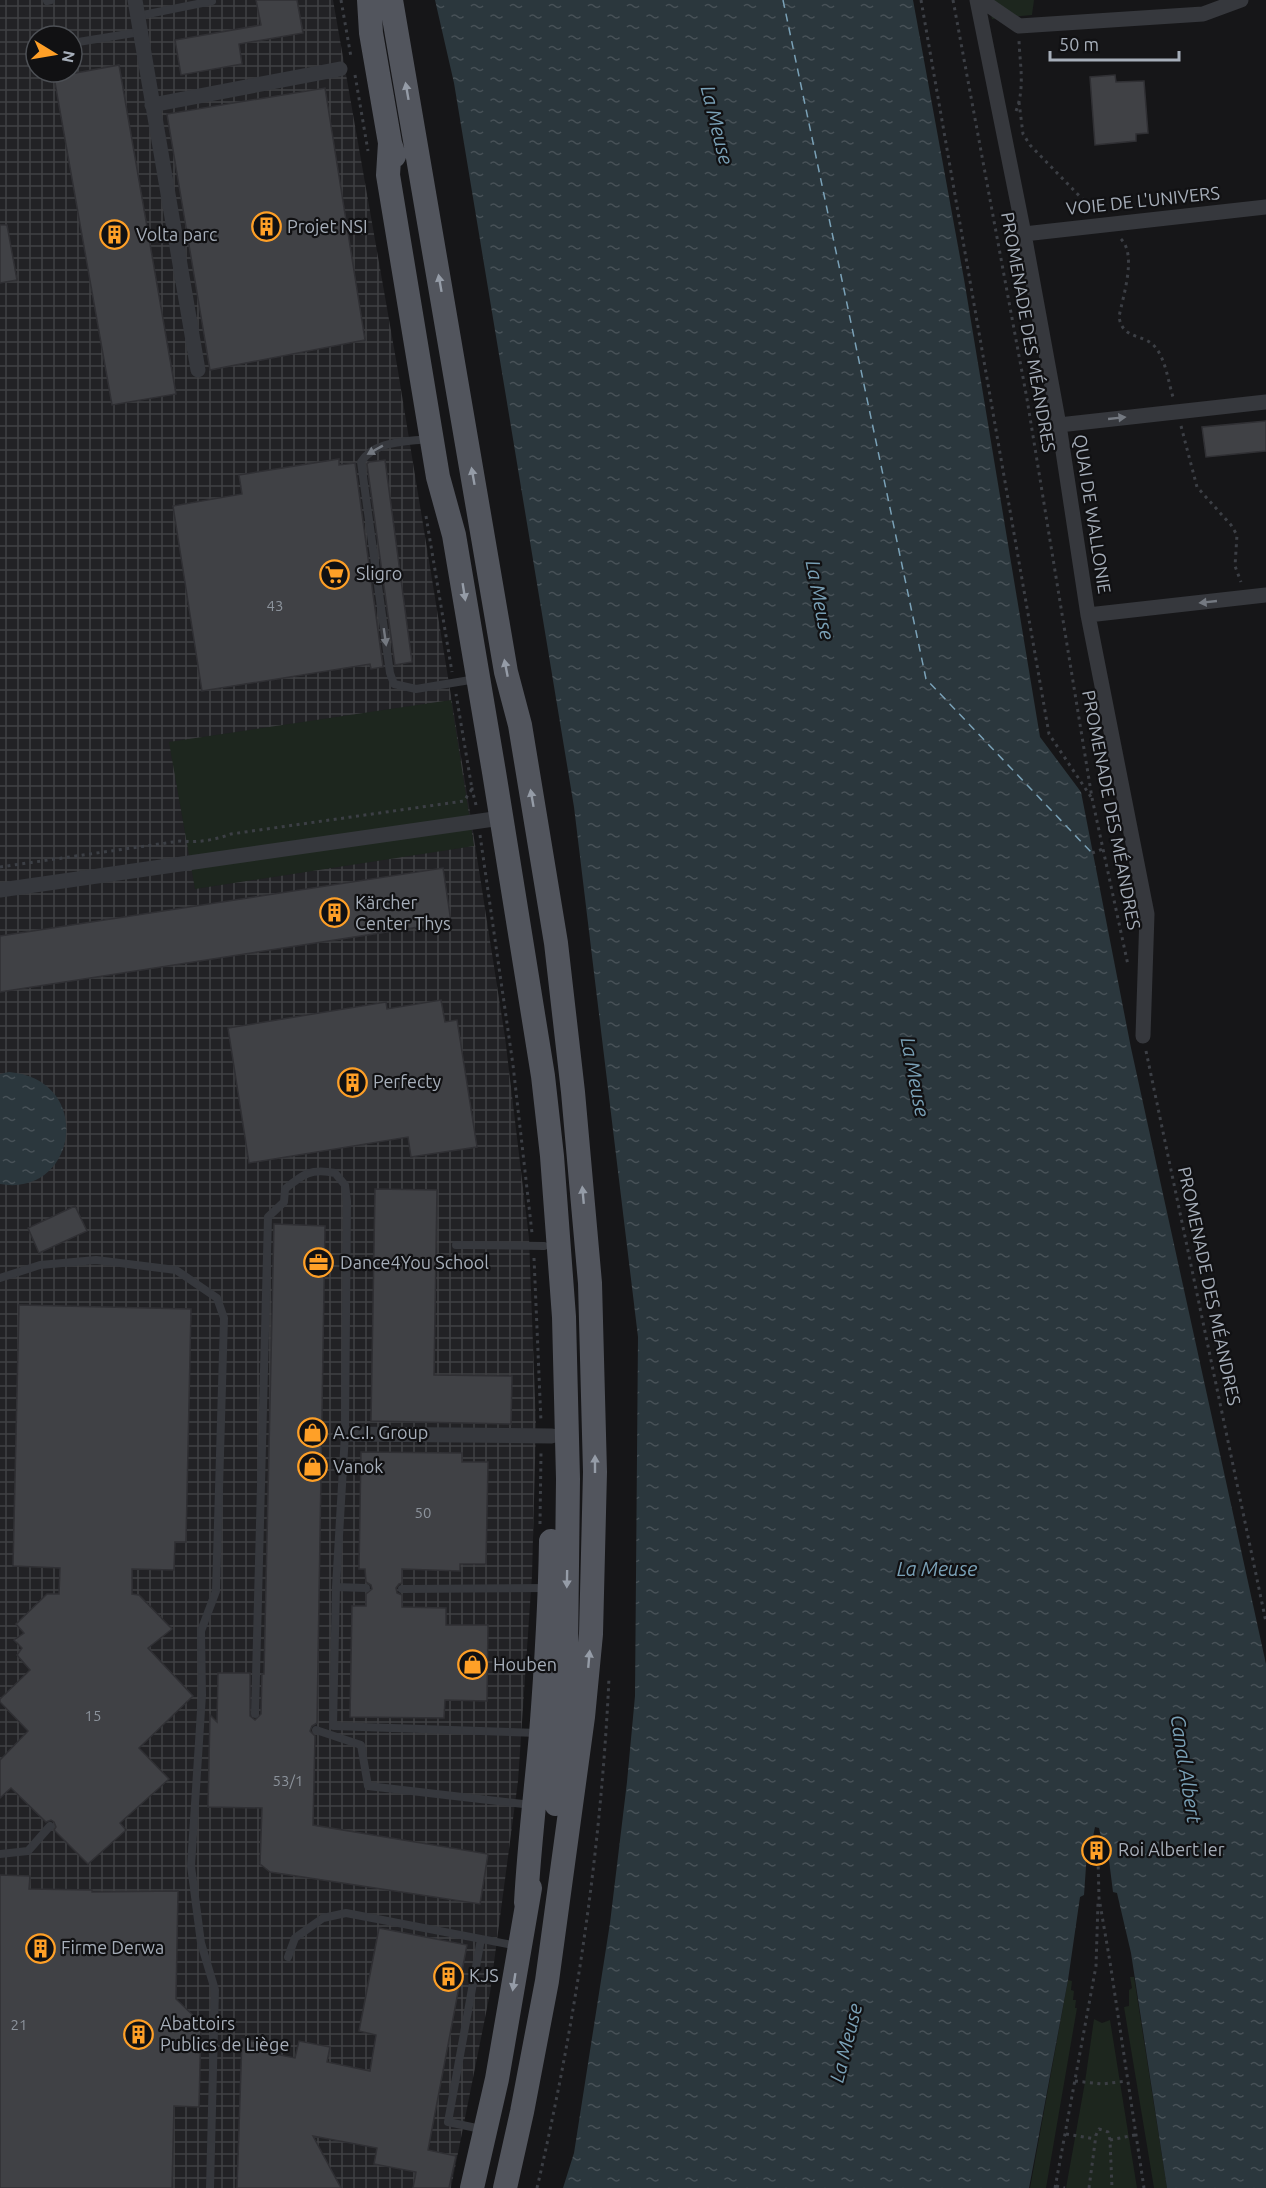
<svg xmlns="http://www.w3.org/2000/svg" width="1266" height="2188" viewBox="0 0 1266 2188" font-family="Ubuntu,sans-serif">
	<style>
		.industrial { fill: url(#industrial-grid); fill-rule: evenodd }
		.green { fill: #1d261e }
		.water { fill: url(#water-ripples) }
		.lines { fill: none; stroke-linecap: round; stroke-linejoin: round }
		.ferry { stroke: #7aa1b7; stroke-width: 1.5; stroke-dasharray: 8 6; stroke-linecap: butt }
		.building { fill: #404145; stroke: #303034; stroke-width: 1.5 }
		.path { stroke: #3c3f45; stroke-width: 3; stroke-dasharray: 3 4.5; stroke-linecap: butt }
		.lane { stroke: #36383d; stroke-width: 8 }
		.street { stroke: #36383d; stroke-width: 15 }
		.primary { stroke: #52555d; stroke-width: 24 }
		.oneway { fill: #959ca7 }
		.oneway2 { fill: #747981 }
		.labels { text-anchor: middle; stroke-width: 4.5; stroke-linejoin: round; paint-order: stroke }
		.number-label { font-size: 15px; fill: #8c939c }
		.street-label { font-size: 18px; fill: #a6aeb9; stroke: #111113 }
		.poi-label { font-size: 18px; fill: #a6aeb9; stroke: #111113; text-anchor: start }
		.water-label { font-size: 20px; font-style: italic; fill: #7aa1b7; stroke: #111113 }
	</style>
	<defs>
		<pattern id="industrial-grid" width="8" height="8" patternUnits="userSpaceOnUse" patternTransform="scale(1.5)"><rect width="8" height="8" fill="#222225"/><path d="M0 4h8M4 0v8" fill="none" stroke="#3f4043"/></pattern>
		<pattern id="water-ripples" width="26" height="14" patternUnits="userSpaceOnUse" patternTransform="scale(1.5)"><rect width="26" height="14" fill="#2b373d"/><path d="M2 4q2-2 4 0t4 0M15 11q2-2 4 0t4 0" fill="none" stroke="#475157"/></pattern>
	</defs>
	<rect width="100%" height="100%" fill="#161618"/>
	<!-- industrial -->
	<path class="industrial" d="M0,0H333L398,371L469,806L505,1037L529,1238L536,1425L532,1575L518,1781L490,1993L451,2188H0ZM36,36H72V72H36Z"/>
	<!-- green -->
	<path class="green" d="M988,0H1034L1032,15L992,19Z
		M451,700L474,846L195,889L169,742Z
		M1130,1977H1134L1167,2188H1154L1124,2007L1129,2006V1990L1132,1988Z
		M1068,1980L1072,1981L1071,1990L1074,1991L1073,2000H1076L1075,2008H1077L1046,2188H1030Z
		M1094,2019L1102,2023L1110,2020L1137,2188H1066L1085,2082Z"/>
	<!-- water -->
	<path class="water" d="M435,0H913L964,279L1040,737L1081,792L1131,1048L1266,1664V2188H1167L1131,1953L1117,1893L1113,1892L1108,1852L1104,1851L1099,1828L1095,1827L1090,1851L1087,1852L1084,1895L1080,1897L1068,1980L1029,2188H563L574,2153L610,1923L627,1782L635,1696L638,1337L574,807L454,83Z
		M9,1072C95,1079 78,1198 0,1184V1074Z"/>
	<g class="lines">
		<!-- ferry -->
		<path class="ferry" d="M783,0L926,679L1092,853"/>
	</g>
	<!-- building -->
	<path class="building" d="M256,0H297L303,33L239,44L242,64L181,75L175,40L261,25Z
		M119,65L176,394L112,405L54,77Z
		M1115,75L1116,82L1144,81L1148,133L1136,134V141L1095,145L1090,77Z
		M325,88L365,340L210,370L167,114Z
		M0,225H7L17,280L0,283Z
		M1266,421V451L1206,457L1202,427Z
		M339,459V465L355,463L383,667L371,669L370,664L202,691L173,506L242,494L239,475Z
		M385,460L412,662L395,665L367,464L369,462Z
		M443,868L451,922L0,992V936Z
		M441,1000L445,1022L457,1020L477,1147L411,1157L408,1137L249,1163L228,1028L386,1002L387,1009Z
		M375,1189L437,1190L434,1375L512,1376L511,1424L371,1421Z
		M75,1206L87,1231L39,1253L28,1228Z
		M274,1224L325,1226L317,1723L312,1726L310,1731L315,1736L313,1825L488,1854L480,1904L270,1872L260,1864L262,1808L208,1807L210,1715L217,1722L218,1673H250V1716L255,1720L261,1714L262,1674H264Z
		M19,1305L191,1309L186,1542H175L174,1570L132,1569V1594L139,1595L172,1629L148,1648L193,1696L139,1748L169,1779L120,1823L126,1830L88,1864L54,1830L56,1827L54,1822L51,1820L46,1822L11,1788L0,1798V1760L28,1731L0,1702V1699L30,1670L17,1655L22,1648L14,1640L24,1633L16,1624L47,1594H59L60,1568L13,1566Z
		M361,1452L462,1453V1462H488L486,1564H460V1571L402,1569V1583L399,1584L396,1588L397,1593L402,1595V1607L446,1608V1625H488L487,1701L445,1700L444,1718L350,1717L352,1606H366V1594L372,1589L371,1585L366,1582L365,1569H359Z
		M0,1875L30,1876L29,1889L92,1890V1892L178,1891L176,1999L201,2023L199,2107L174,2106L172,2188H0Z
		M379,1928L467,1945L428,2150L456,2156L449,2188H413L416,2172L374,2164L377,2148L313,2136L341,2188H237L242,2039L270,2044L269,2053L295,2058L299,2041L330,2047L327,2062L370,2071L376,2035L359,2031Z"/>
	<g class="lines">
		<!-- path -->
		<path class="path" d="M341,0L351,57
			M921,0L1049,734L1091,797
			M953,0L1027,399L1092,798L1128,965
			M355,75L368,151
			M1019,102L1023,134L1030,145L1093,210
			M1016,111C1025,88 1020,65 1019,41
			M1121,239C1137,255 1123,296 1119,317C1123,341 1145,333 1156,348C1166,361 1168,381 1173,397
			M1181,426L1197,487L1231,525L1237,535L1235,566L1241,582
			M426,516L452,672
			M476,805L472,789H476
			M480,835L513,1065L532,1233
			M1092,853L1103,849
			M0,867L180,841C197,843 215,840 231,834L464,801L472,789L456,694
			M1146,1051L1266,1622
			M534,1258L541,1422
			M540,1524L541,1452
			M1098,1859L1099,1898L1110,1962L1144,2188
			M1075,2081L1102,2084L1127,2081
			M1066,2134L1095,2139
			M1110,2140L1135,2135
			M1056,2186L1065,2188
			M537,2188C576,2021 601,1850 609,1678
			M1055,2188L1096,1966L1098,1903
			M1089,2188L1096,2135L1099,2129L1108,2132L1110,2140L1112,2188"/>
		<!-- lane -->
		<path class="lane" d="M47,1L51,0
			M138,16L212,1
			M72,43L140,32
			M427,439C405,442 374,441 361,462L390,673L394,684L416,689L476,679
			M456,1245L544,1246
			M0,1278L40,1265L96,1260L176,1270L217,1298L224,1318L216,1591L201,1631L202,1695L191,1866L201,1943L215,1990L210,2188
			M336,1587L366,1588
			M402,1589L548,1588
			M255,1714L268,1217L284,1202L285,1189C303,1174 311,1168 335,1173L345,1185L347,1201L345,1434L336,1587L333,1726L539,1733
			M316,1730L361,1745L368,1786L532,1805
			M0,1854L28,1851L50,1826
			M288,1957L295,1938L323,1918L346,1913L518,1946
			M481,2129L448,2122L481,1939"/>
		<!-- street -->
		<path class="street" d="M135,0L198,370
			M977,0L1024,234L1059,425L1088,615L1147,914L1143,1036
			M981,0L1019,26L1203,14L1241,0
			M152,105L340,69
			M1024,234L1266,207
			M1059,425L1266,402
			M1088,615L1266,595
			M0,890L501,818
			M345,1434L552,1436"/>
		<!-- primary -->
		<path class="primary" d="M369,0L371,33L390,143L394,156
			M391,0L506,672L520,725L556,943L573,1092L590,1283L595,1472L591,1634L583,1717L547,1981L522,2112L505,2188
			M390,143L388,175L438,477L454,535L494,772L543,1076L552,1156L564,1317L568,1479L566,1654L556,1804
			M526,1903C529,1846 536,1790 541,1734C546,1670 550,1605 551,1541
			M472,2188L497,2079L530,1888"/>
	</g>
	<!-- one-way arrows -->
	<defs><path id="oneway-solid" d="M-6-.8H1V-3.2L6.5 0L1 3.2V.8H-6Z" transform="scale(1.5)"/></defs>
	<g class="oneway">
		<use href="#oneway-solid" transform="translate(407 91) rotate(-100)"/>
		<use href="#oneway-solid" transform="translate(440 283) rotate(-100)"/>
		<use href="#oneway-solid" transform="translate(473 476) rotate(-100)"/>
		<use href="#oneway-solid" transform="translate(464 592) rotate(81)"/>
		<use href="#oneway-solid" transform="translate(506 668) rotate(-101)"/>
		<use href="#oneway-solid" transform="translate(532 798) rotate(-100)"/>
		<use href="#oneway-solid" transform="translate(583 1195) rotate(-95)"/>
		<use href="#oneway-solid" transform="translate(595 1464) rotate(-90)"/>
		<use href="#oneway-solid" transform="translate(567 1579) rotate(91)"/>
		<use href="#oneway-solid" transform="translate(589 1659) rotate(-85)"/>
		<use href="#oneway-solid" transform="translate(514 1982) rotate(99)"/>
	</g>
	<g class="oneway2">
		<use href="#oneway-solid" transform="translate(1117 418) rotate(-6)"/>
		<use href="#oneway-solid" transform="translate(375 450) rotate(151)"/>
		<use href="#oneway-solid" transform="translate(1208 602) rotate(174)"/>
		<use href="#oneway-solid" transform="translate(385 637) rotate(82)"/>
	</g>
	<!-- icons -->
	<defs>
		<symbol id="building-ring" viewBox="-11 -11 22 22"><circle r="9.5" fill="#111113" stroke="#ffa027" stroke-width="1.5"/><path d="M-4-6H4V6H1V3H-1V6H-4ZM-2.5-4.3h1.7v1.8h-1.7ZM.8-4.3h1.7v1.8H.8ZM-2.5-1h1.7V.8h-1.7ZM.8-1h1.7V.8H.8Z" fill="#ffa027"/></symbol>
		<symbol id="supermarket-ring" viewBox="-11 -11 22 22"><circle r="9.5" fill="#111113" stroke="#ffa027" stroke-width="1.5"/><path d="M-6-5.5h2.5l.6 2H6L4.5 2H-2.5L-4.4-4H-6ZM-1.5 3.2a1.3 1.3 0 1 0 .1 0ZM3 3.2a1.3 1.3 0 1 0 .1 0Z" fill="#ffa027"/></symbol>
		<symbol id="office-ring" viewBox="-11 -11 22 22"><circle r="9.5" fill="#111113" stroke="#ffa027" stroke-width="1.5"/><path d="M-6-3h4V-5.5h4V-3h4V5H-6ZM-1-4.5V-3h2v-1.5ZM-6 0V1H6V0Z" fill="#ffa027"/></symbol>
		<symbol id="shop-ring" viewBox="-11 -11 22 22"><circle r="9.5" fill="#111113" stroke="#ffa027" stroke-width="1.5"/><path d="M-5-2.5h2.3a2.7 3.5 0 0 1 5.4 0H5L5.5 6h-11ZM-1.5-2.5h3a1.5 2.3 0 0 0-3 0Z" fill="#ffa027"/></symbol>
	</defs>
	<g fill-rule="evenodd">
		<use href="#building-ring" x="250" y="210" width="33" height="33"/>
		<use href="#building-ring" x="98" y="218" width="33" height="33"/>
		<use href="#supermarket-ring" x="318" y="558" width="33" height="33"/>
		<use href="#building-ring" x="318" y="896" width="33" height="33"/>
		<use href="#building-ring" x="336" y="1066" width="33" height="33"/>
		<use href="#office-ring" x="302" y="1246" width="33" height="33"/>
		<use href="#shop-ring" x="296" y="1416" width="33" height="33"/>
		<use href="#shop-ring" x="296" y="1450" width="33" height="33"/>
		<use href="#shop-ring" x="456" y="1648" width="33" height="33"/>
		<use href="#building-ring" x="1080" y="1834" width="33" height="33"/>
		<use href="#building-ring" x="24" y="1932" width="33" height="33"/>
		<use href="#building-ring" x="432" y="1960" width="33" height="33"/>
		<use href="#building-ring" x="122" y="2018" width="33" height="33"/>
	</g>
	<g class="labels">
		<!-- number labels -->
		<g class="number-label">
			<text x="275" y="611">43</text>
			<text x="423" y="1518">50</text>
			<text x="93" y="1721">15</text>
			<text x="288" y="1786">53/1</text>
			<text x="19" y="2030">21</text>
		</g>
		<!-- street labels -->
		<g class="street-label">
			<text transform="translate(1143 201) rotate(-6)" y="6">VOIE DE L'UNIVERS</text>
			<text transform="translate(1028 332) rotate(80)" y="6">PROMENADE DES MÉANDRES</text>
			<text transform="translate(1092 514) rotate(81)" y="6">QUAI DE WALLONIE</text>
			<text transform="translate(1111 810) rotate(79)" y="6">PROMENADE DES MÉANDRES</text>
			<text transform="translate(1209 1286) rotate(78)" y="6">PROMENADE DES MÉANDRES</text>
		</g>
		<!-- poi labels -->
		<g class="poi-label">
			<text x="287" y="233">Projet NSI</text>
			<text x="136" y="241">Volta parc</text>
			<text x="356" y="580">Sligro</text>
			<text x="355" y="909">Kärcher<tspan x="355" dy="21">Center Thys</tspan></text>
			<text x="373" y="1088">Perfecty</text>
			<text x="340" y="1269">Dance4You School</text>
			<text x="333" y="1439">A.C.I. Group</text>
			<text x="333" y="1473">Vanok</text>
			<text x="493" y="1671">Houben</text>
			<text x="1118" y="1856">Roi Albert Ier</text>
			<text x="61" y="1954">Firme Derwa</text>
			<text x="469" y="1982">KJS</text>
			<text x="160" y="2030">Abattoirs<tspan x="160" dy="21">Publics de Liège</tspan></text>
		</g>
		<!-- water labels -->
		<g class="water-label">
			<text transform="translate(717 125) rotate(76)" y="7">La Meuse</text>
			<text transform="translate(820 600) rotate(79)" y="7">La Meuse</text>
			<text transform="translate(915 1077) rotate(79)" y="7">La Meuse</text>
			<text x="937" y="1576">La Meuse</text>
			<text transform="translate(1186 1769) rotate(81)" y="7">Canal Albert</text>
			<text transform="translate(846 2043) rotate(-76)" y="7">La Meuse</text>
		</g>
	</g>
	<!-- north arrow -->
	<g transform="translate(54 54) rotate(101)"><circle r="28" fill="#111113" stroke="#4d5055" stroke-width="1.5"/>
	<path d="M0-4.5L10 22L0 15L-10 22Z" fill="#ffa027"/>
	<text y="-9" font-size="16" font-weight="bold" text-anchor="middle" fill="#a6aeb9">N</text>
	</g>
	<!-- scale -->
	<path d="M1050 51v9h129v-9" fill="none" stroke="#a6aeb9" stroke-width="3"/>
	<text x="1059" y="51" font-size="18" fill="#a6aeb9" stroke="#111113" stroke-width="4.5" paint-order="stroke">50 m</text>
</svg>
